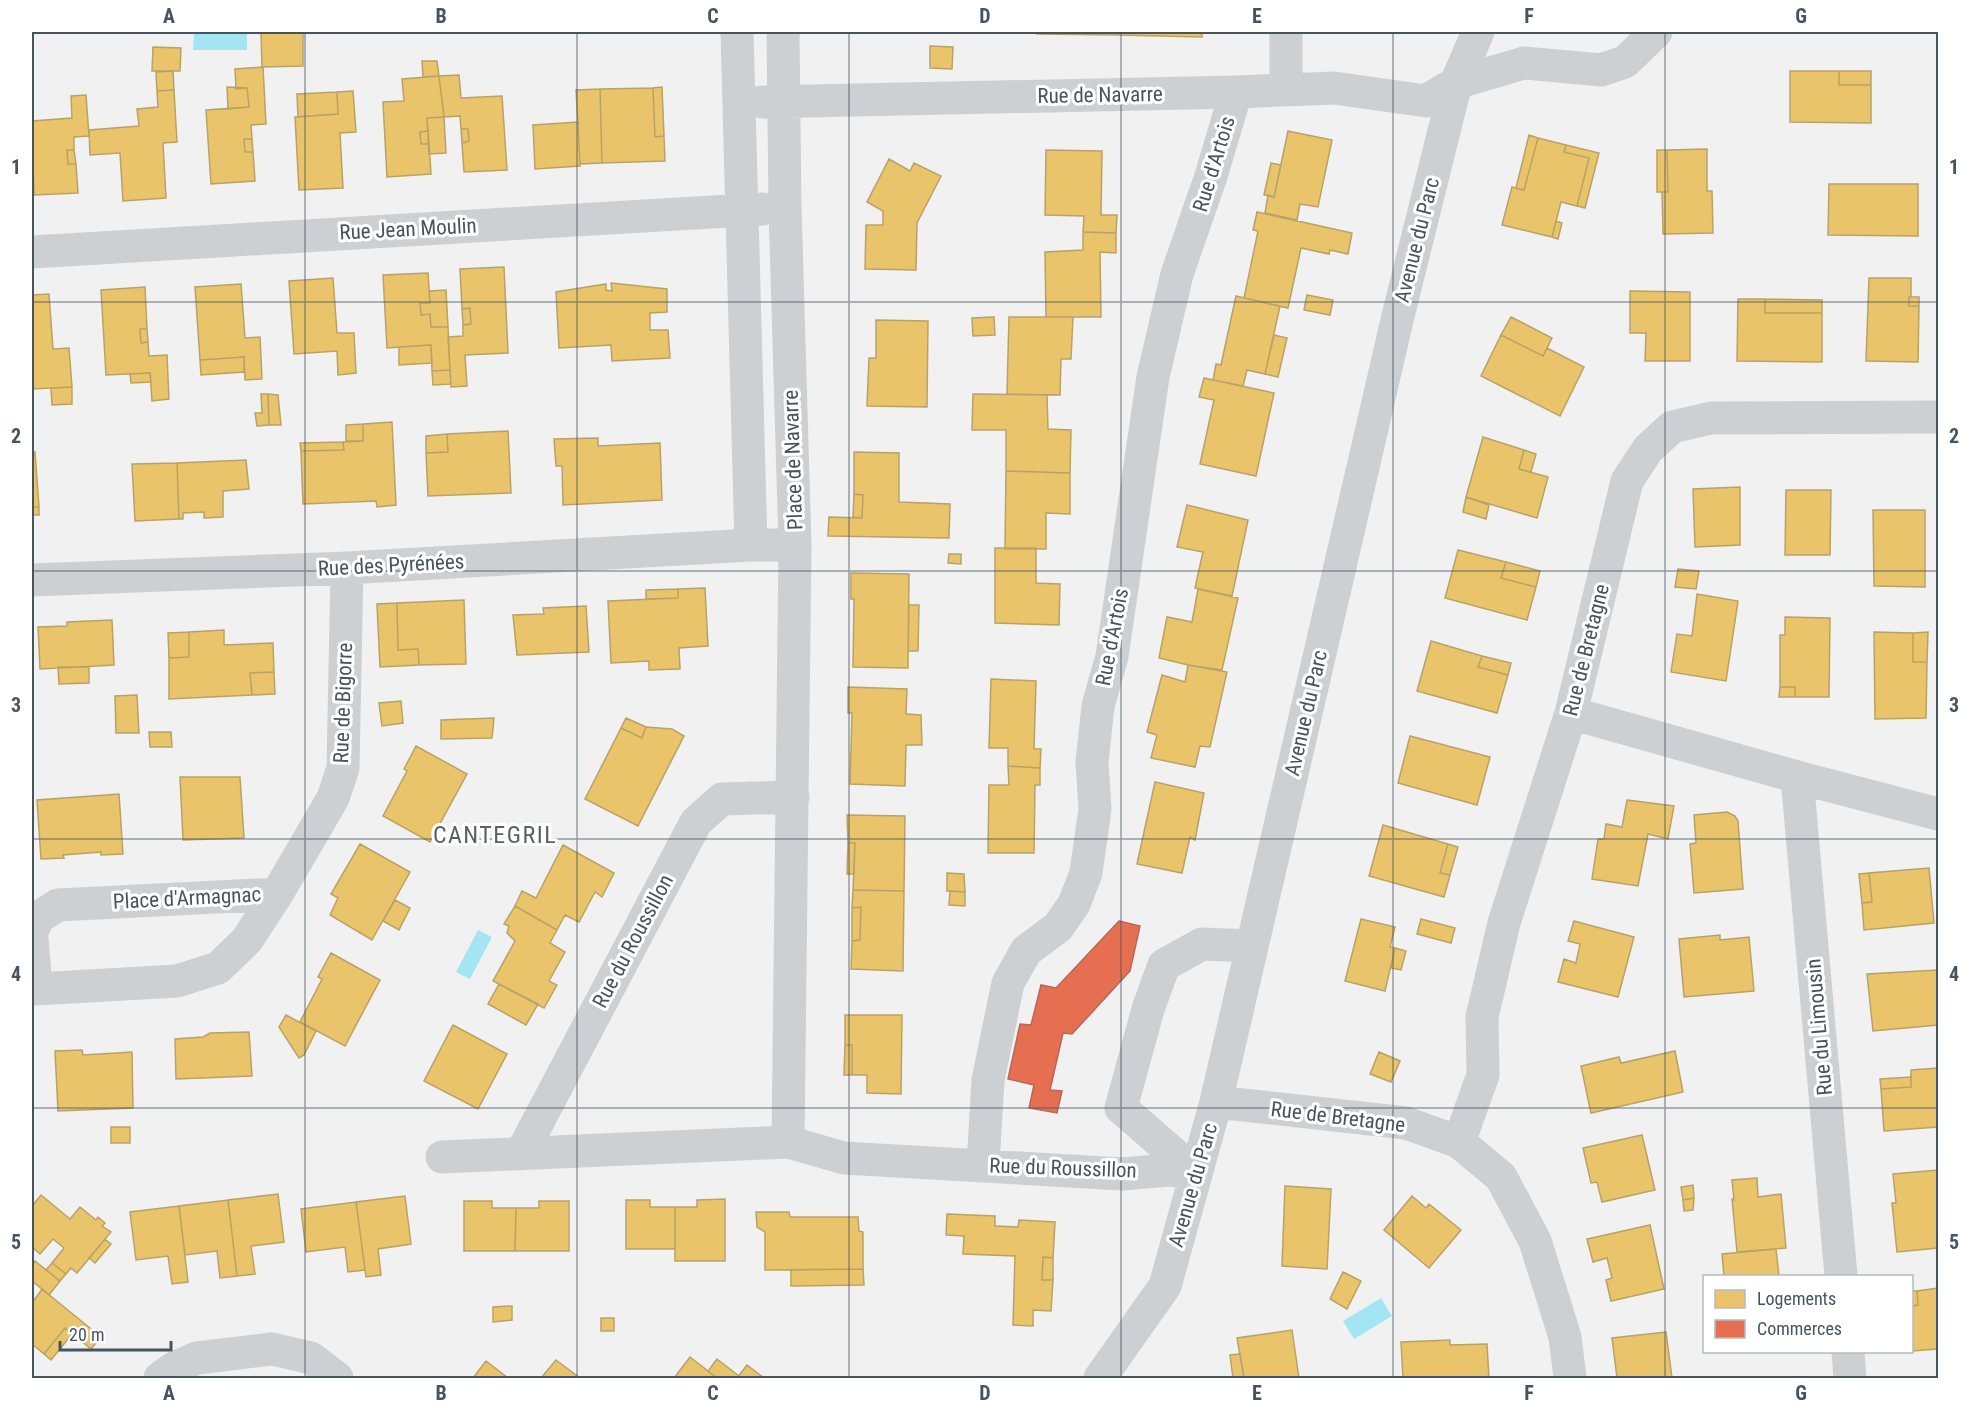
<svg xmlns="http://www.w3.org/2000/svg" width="1970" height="1410" viewBox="0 0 1970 1410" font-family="'Roboto Condensed',sans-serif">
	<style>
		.water { fill: #a4e5f4 }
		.homes { fill: #e9c46a; stroke: #b8a267; stroke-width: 1.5 }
		.shops { fill: #e76f51; stroke: #b76756; stroke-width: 1.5 }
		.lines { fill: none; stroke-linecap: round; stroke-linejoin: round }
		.minor { stroke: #cdd0d2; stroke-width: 33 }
		.grid { fill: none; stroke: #465460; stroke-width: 1.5; stroke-opacity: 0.55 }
		.labels { text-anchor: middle; stroke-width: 6; stroke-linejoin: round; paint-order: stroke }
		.street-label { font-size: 21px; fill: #465460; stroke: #fff }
		.quarter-label { font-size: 24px; letter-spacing: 1.5px; fill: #5c6066; stroke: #fff }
		.neatline { fill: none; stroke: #465460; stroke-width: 2 }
		.grid-label { font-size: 20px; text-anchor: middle; font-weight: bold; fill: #465460 }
	</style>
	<rect width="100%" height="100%" fill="#f2f1f1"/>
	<!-- water -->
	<path class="water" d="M194,32H247V50H193Z
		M478,930L492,937L470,979L456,972Z
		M1381,1298L1392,1316L1354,1339L1343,1321Z"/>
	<!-- homes -->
	<path class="homes" d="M261,32H303V66L262,67Z
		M1037,32H1119V35L1037,34Z
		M1119,32H1202V37L1119,35Z
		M930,46L953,47L952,69L930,68Z
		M153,47L181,48L180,71H152Z
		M422,61H437L439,76L423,77Z
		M263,67L266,124L251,125L252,139H244L245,152H253L255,181L211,184L206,110L249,107L247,88L236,89L235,69Z
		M173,71L174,90L157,91L156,72Z
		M1790,71H1839V85H1871V123L1790,122Z
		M1839,71H1871V85H1839Z
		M459,75L461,98L502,96L507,170L464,172L462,143L469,141L468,129H461L460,116L444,117L439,76Z
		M439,76L444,117L427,118L428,131L420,132L421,144H429L431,174L387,177L383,102L404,101L402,79Z
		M227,87L247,88L249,107L228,109Z
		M662,87L664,136L655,137L653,88Z
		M653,88L655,137L664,136L665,161L602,163L600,89Z
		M600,89L602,163L580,164L576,90Z
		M174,90L177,142L163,143L166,198L123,201L120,153L90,155L89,130L139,126L137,109L158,107L157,91Z
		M353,91L356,132L340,133L343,188L299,190L295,117L338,114L337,92Z
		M337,92L338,114L298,117L297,94Z
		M86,95L89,136L74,137V150H67L68,164H76L78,193L34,195L32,121L72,118L71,96Z
		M444,117L446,153L429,154L427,118Z
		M578,122L580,166L535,169L533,125Z
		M461,129H468L469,141L462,143Z
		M428,131L429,144H421L420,132Z
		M1288,131L1332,140L1318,207L1300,204L1297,220L1265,213L1268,195L1274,197Z
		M1529,135L1538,138L1524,190L1516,188Z
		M1538,138L1566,145L1564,152L1589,158L1577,206L1561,202L1552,237L1502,225L1512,187L1524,190Z
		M244,139H252L253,152H245Z
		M1566,145L1599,153L1585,208L1577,206L1589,158L1564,152Z
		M1707,149V191H1712L1713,233L1663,234L1662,192H1668L1667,150Z
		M67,150H74L76,164H68Z
		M1046,150L1102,151L1101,215H1117L1116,233L1083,232L1084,216L1045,215Z
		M1657,150H1667L1668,192H1657Z
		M889,159L910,171L914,163L941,176L917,223L916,270L865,269L866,225H883V211L867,202Z
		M1271,163L1281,165L1274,197L1264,195Z
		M1829,184H1918V236L1828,235Z
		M1257,212L1352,233L1348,254L1330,250L1329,254L1301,248L1288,308L1244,298L1258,231L1253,230Z
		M1556,221L1562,223L1558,239L1552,237Z
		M1083,232L1116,233V253L1100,252L1101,317H1046L1045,252L1083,250Z
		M504,267L508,353L465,355L467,386L451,387L448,337L463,336V325L471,324L470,308L462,309L460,269Z
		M428,273L430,303H420L421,315L430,314L431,327H448L450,370L432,371L431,345L387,348L383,275Z
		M333,278L337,333H354L356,373L338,375L337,351L294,354L289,281Z
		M1869,278H1911V297H1909V306H1919L1918,362L1866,361Z
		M611,283L667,289V312L650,313V330H668L670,358L612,361L611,345L559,348L556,292L606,284V290L612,291Z
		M241,284L245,338L260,337L262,379L245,380L244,357L200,360L195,287Z
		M145,287L147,329H140L141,343L148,342L149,356L167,355L169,399L152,401L150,373L106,375L101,290Z
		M446,290L448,327H431L430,314L421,315L420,303H430L429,291Z
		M1630,291L1690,292V361H1645L1646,333H1630Z
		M49,294L53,349L69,348L72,387L32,389V295Z
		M1307,295L1333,300L1330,315L1304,310Z
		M1236,296L1280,306L1265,374L1247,370L1243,386L1213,380L1216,364L1221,365Z
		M1909,297H1919V306H1909Z
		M1738,299H1765V313H1822V362L1737,361Z
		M1765,299L1822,300V313H1765Z
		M470,308L471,324L463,325L462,309Z
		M994,317L995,335L973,336L972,318Z
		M1009,317H1073L1071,359H1061L1060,395L1007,394Z
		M1511,317L1552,338L1543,356L1501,335Z
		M876,320L928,321L927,407L867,406L869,358H876Z
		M140,329H147L148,342L141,343Z
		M1274,335L1287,338L1278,377L1265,374Z
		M1501,335L1543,356L1547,348L1584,367L1560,416L1481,376Z
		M431,345L432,363L399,365V347Z
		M244,357V372L201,375L200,360Z
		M450,370L451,384L433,385L432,371Z
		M150,373L151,382L131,383L130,374Z
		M1204,378L1274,393L1256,476L1200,464L1214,400L1199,397Z
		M72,387V404L52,405L51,388Z
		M261,394H268L269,425L257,426L255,413H262Z
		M268,394L278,395L281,425H269Z
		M973,394L1047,395L1048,429L1071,430L1070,473L1006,471V430H972Z
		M392,422L396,505L377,507L376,501L303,504L301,451L344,450L343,442L363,441V424Z
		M363,424V441H346V425Z
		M508,431L511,493L428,496L426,453L448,452L447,434Z
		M447,434L448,452L426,453V436Z
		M1483,437L1524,450L1519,469L1548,477L1537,518L1466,497Z
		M598,438V446L660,443L662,500L563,505L562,466H556L554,439Z
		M343,442L344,450L301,451L300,443Z
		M1524,450L1536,454L1531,472L1519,469Z
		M32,452H35L39,507H32Z
		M854,452L899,453V502L950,504L949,538L828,536L829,517L862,518L863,495L854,494Z
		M246,460L249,489L223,491V517L204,518V512L183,513V519H179L177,463Z
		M177,463L179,519L135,521L132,464Z
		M1006,471L1070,473V514L1046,513V549H1005Z
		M1740,487V545L1695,547L1693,489Z
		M1786,490H1831L1830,555H1785Z
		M854,494L863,495L862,518L853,517Z
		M1466,497L1489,505L1486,519L1463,512Z
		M1187,505L1248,520L1232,596L1195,588L1203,552L1177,547Z
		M32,507H39V515H32Z
		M1873,510H1925V587L1874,586Z
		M995,548H1036V583L1060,584L1059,625L995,623Z
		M1458,550L1506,562L1501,578L1536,587L1527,620L1445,598Z
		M949,554H961V564L948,563Z
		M1506,562L1540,571L1536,587L1501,578Z
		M1678,569L1699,571L1696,589L1675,587Z
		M851,573L909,574L908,668L853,667L854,599H851Z
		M705,588L708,646L679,648L680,669L649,670V661L611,663L608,601L678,598V589Z
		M678,589V598L646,599V590Z
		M1198,589L1238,598L1222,670L1188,665L1159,658L1167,617L1192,622Z
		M1697,594L1738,601L1726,681L1671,672L1677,634L1692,636Z
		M464,600L466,664L419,665L418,649L398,650L397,603Z
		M397,603L398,650L418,649L419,665L380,667L377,604Z
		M909,605H919L918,651H908Z
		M586,606L589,652L517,655L513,615L544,614L543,608Z
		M1785,617L1830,618L1829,697H1795V687H1780V635H1785Z
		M112,620L114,665L40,669L38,627L67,626V622Z
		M224,630V645L273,643L274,672L250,673L252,695L169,699V658L189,657V632Z
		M189,632V657L169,658L168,633Z
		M1874,632L1913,633V662H1927L1926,718L1875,719Z
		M1928,632L1927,662H1913V633Z
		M1431,641L1482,656L1478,667L1508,675L1497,713L1417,691Z
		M1482,656L1511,663L1508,675L1478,667Z
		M1188,665L1227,672L1210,747L1200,746L1195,767L1151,758L1157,735L1147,732L1162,675L1185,682Z
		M58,667H89V683L59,684Z
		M274,672L275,694L252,695L250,673Z
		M991,679L1036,681L1034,749H1041L1040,768L1008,766V748H989Z
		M848,687L907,689L906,714L921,715L922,745H906L905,786L850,784L852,713H848Z
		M1780,687H1795V697H1779Z
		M137,695L139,733H116L115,696Z
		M401,701L403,723L382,726L379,703Z
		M494,718L492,738L441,739V720Z
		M626,718L646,727L642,738L621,728Z
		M646,727L672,729L684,736L638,826L585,799L621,728L642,738Z
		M149,732H171L172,747H150Z
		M1410,736L1490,757L1477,805L1398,783Z
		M416,746L467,774L430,842L383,816L407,771L404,769Z
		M1008,766L1040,768V785H1035L1034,853H988L989,785H1009Z
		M180,777H240L244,838L183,840Z
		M1155,782L1204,793L1195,840L1190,837L1182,873L1137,864Z
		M119,794L123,854L101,855V852L63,855L64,858L41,859L37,800Z
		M1627,800L1674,806L1668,839L1648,834L1638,886L1592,879L1598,839H1604L1606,824L1622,827Z
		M1727,812L1735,816L1738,821L1743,889L1694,893L1690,844L1696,843L1694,815Z
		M847,815L905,816L904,891L853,890L855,843H848Z
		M1383,825L1448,844L1440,873L1450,875L1444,897L1369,876Z
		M848,843H855L854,874H847Z
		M360,844L410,872L372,940L330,915L338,898L331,894Z
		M1448,844L1458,847L1450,875L1440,873Z
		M563,845L614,873L602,897L595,892L579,922L565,915L557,930L515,906L522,891L536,898Z
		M1929,868L1934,923L1864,930L1862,903L1872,902L1869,873Z
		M947,873L964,874L965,892L947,891Z
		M1869,873L1872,902L1862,903L1859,874Z
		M853,890L904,891L903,971L851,969L852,941L860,940L861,907L852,908Z
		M950,891L965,892V906L949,905Z
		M395,900L410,908L399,930L383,921Z
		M515,906L557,930L550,943L565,952L549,981L557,985L544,1008L493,981L515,941L507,933L509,926L504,924Z
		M861,907L860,940L852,941V908Z
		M1361,919L1395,927L1390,947L1395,948L1385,991L1345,981Z
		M1421,919L1455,928L1451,943L1417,934Z
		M1574,921L1634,937L1618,997L1558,982L1564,959L1576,963L1580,944L1568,941Z
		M1720,935V940L1749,937L1754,991L1684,997L1679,939Z
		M1395,948L1406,951L1401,970L1391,968Z
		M331,953L380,980L345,1046L300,1022L322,979L318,977Z
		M1938,970V1025L1873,1031L1867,974Z
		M499,984L538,1004L526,1025L488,1004Z
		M286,1015L316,1031L304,1055L299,1058L279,1027Z
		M845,1015H902L901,1094L867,1093V1075H852V1045H845Z
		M453,1025L507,1054L478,1109L424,1081Z
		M249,1032L252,1076L176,1079L175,1039L203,1037L210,1033Z
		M845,1045H852V1075H844Z
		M82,1050L83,1055L132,1052L133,1108L58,1111L55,1051Z
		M1675,1051L1683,1092L1591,1113L1581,1066L1619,1057L1621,1063Z
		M1379,1052L1400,1061L1391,1082L1370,1074Z
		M1938,1068V1127L1884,1131L1881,1089L1911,1087V1070Z
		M1911,1077V1087L1881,1089L1880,1079Z
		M111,1127H130V1143H111Z
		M1642,1135L1655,1190L1602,1202L1597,1182L1591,1183L1583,1148Z
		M1938,1170V1248L1897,1252L1892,1203H1896L1893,1174Z
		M1757,1178L1758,1197L1781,1194L1786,1248L1737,1252L1732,1199L1734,1200L1732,1180Z
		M1693,1185L1694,1198L1683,1200L1681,1187Z
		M1285,1186L1331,1189L1327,1269L1282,1266Z
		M278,1194L284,1242L251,1246L255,1274L237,1276L228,1200Z
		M41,1195L70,1219L80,1207L96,1220L98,1217L105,1223L102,1226L111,1232L77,1273L71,1268L66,1274L52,1263L64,1248L53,1239L40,1254L32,1247V1206Z
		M405,1196L411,1244L378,1249L381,1275L366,1277L356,1202Z
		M1412,1196L1426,1208L1429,1204L1461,1230L1429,1268L1384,1230Z
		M1694,1198L1693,1210L1684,1211L1683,1200Z
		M725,1199V1261H675V1207H697V1200Z
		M228,1200L237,1276L220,1278L217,1251L185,1255L179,1206Z
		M626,1200H650V1207H675V1249H626Z
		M464,1201H492V1208H516L515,1251H464Z
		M539,1201H569V1251H515L516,1208H539Z
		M356,1202L365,1270L348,1272L345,1247L306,1252L301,1209Z
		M179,1206L188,1282L172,1284L168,1256L136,1260L130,1212Z
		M756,1212H789L790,1217H858L859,1231L863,1232V1269L765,1270V1232L757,1227Z
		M947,1214L995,1216V1226L1018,1227L1019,1220L1055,1222L1053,1258L1043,1257L1042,1280H1053L1051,1311L1033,1310V1326L1013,1325L1015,1256L963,1254L964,1236L946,1235Z
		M1650,1225L1664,1289L1611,1301L1606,1280L1612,1278L1607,1258L1593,1262L1587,1239Z
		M105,1239L111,1244L95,1263L89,1258Z
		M1776,1249L1779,1276H1724L1722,1254Z
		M1043,1257L1053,1258V1280H1042Z
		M35,1261L60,1281L49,1295L32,1281V1266Z
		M52,1263L66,1274L60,1281L46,1270Z
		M863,1269L864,1285L791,1286V1270Z
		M1343,1272L1361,1281L1347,1309L1330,1299Z
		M1938,1288V1349L1912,1351V1306L1918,1305L1917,1291Z
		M42,1289L101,1337L91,1349L65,1328L44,1354L32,1344V1303Z
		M1912,1291H1917L1918,1305L1912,1306Z
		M512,1306V1320L493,1322V1307Z
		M601,1318H614V1331H601Z
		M65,1328L72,1334L51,1360L44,1354Z
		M1292,1330L1299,1378H1244L1237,1338Z
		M1666,1332L1672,1378H1617L1612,1338Z
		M1450,1340V1345L1487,1344L1489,1378H1403L1401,1342Z
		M1240,1354L1244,1378H1233L1230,1355Z
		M690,1357L717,1378H674Z
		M717,1359L739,1376L737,1378H717L708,1371Z
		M556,1360L580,1378H541Z
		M486,1361L508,1378H473Z
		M747,1365L764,1378H737Z"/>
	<!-- shops -->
	<path class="shops" d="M1119,921L1140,926L1130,971L1072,1034L1063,1033L1050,1090L1062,1091L1057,1113L1029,1108L1034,1085L1008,1079L1020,1024L1031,1025L1041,985L1056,988Z"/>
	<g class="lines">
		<!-- minor -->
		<path class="minor" d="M737,32L751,545H795L785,207L783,32
			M1286,32V90
			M761,102L1236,92L1334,88L1426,101L1456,83L1524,63L1601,70L1625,62L1656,32
			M32,252L763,209
			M32,580L347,568L751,545
			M1571,713L1797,777L1938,814
			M1797,777L1841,1276
			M32,931L39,917L58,905L277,894
			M32,938L36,989L177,981L218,968L247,940L277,894L333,798L343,768L347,568
			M1216,1102L1406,1123L1459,1142L1501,1177L1535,1241L1565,1337L1570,1378
			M788,1142L795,545
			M1459,1142L1483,1075L1482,1017L1504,923L1571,713L1627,481L1648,449L1672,427L1711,418L1938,417
			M521,1154L696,822L722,799L793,797
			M442,1157L788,1142L844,1158L1122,1174L1169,1170L1196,1173
			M983,1165L988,1080L1008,983L1026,951L1058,927L1074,904L1086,873L1095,809L1092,762L1098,706L1112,656L1153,377L1177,274L1211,176L1236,92
			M1196,1173L1121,1108L1148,1009L1164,965L1202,944L1252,946
			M1848,1352L1850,1378
			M160,1378L174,1368L197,1358L272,1349L311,1358L337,1378
			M1100,1378L1165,1286L1216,1102L1398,316L1456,83L1478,32"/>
	</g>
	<!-- grid -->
	<path class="grid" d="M305,32V1378M577,32V1378M849,32V1378M1121,32V1378M1393,32V1378M1665,32V1378M32,302H1938M32,571H1938M32,839H1938M32,1108H1938"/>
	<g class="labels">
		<!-- street labels -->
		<g class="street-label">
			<text transform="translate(1100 95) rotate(-1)" y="7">Rue de Navarre</text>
			<text transform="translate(1214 164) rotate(-73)" y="7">Rue d'Artois</text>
			<text transform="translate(408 229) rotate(-3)" y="7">Rue Jean Moulin</text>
			<text transform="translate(1417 240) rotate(-76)" y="7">Avenue du Parc</text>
			<text transform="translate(793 460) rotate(-92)" y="7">Place de Navarre</text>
			<text transform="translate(391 565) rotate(-3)" y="7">Rue des Pyrénées</text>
			<text transform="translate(1112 637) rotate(-79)" y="7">Rue d'Artois</text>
			<text transform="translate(1586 650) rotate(-76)" y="7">Rue de Bretagne</text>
			<text transform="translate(343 703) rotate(-88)" y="7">Rue de Bigorre</text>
			<text transform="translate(1306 713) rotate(-77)" y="7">Avenue du Parc</text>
			<text transform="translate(187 898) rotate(-3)" y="7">Place d'Armagnac</text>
			<text transform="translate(633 941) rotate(-62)" y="7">Rue du Roussillon</text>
			<text transform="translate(1819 1027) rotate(-95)" y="7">Rue du Limousin</text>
			<text transform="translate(1338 1117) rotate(7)" y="7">Rue de Bretagne</text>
			<text transform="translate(1063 1168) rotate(2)" y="7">Rue du Roussillon</text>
			<text transform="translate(1193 1185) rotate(-74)" y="7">Avenue du Parc</text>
		</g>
		<!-- quarter labels -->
		<g class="quarter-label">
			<text x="495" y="843">CANTEGRIL</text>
		</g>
	</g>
	<!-- border -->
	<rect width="1970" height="1410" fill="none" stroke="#ffffff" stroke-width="66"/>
	<!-- legend -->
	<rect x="1703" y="1275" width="210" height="78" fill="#ffffff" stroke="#b5bbbf" stroke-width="1.5"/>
	<rect x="1715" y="1290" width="30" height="18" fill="#e9c46a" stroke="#b5bbbf" stroke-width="1.5"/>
	<text x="1757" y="1305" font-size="18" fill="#465460">Logements</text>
	<rect x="1715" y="1320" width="30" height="18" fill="#e76f51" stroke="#b5bbbf" stroke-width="1.5"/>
	<text x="1757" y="1335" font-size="18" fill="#465460">Commerces</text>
	<!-- scale -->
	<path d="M60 1341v9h111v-9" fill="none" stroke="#465460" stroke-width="3"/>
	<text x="69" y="1341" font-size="18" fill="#465460" stroke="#ffffff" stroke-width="4.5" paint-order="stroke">20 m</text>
	<rect x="33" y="33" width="1904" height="1344" class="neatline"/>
	<g class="grid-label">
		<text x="169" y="23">A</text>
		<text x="441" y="23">B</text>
		<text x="713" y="23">C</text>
		<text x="985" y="23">D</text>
		<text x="1257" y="23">E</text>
		<text x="1529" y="23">F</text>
		<text x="1801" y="23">G</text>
		<text x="16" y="174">1</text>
		<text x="1954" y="174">1</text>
		<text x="16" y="443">2</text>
		<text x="1954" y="443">2</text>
		<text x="16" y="712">3</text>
		<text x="1954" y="712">3</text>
		<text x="16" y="981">4</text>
		<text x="1954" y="981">4</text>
		<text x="16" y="1249">5</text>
		<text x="1954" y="1249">5</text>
		<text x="169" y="1400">A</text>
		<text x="441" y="1400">B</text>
		<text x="713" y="1400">C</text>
		<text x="985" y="1400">D</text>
		<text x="1257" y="1400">E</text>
		<text x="1529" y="1400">F</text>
		<text x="1801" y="1400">G</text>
	</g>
</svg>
